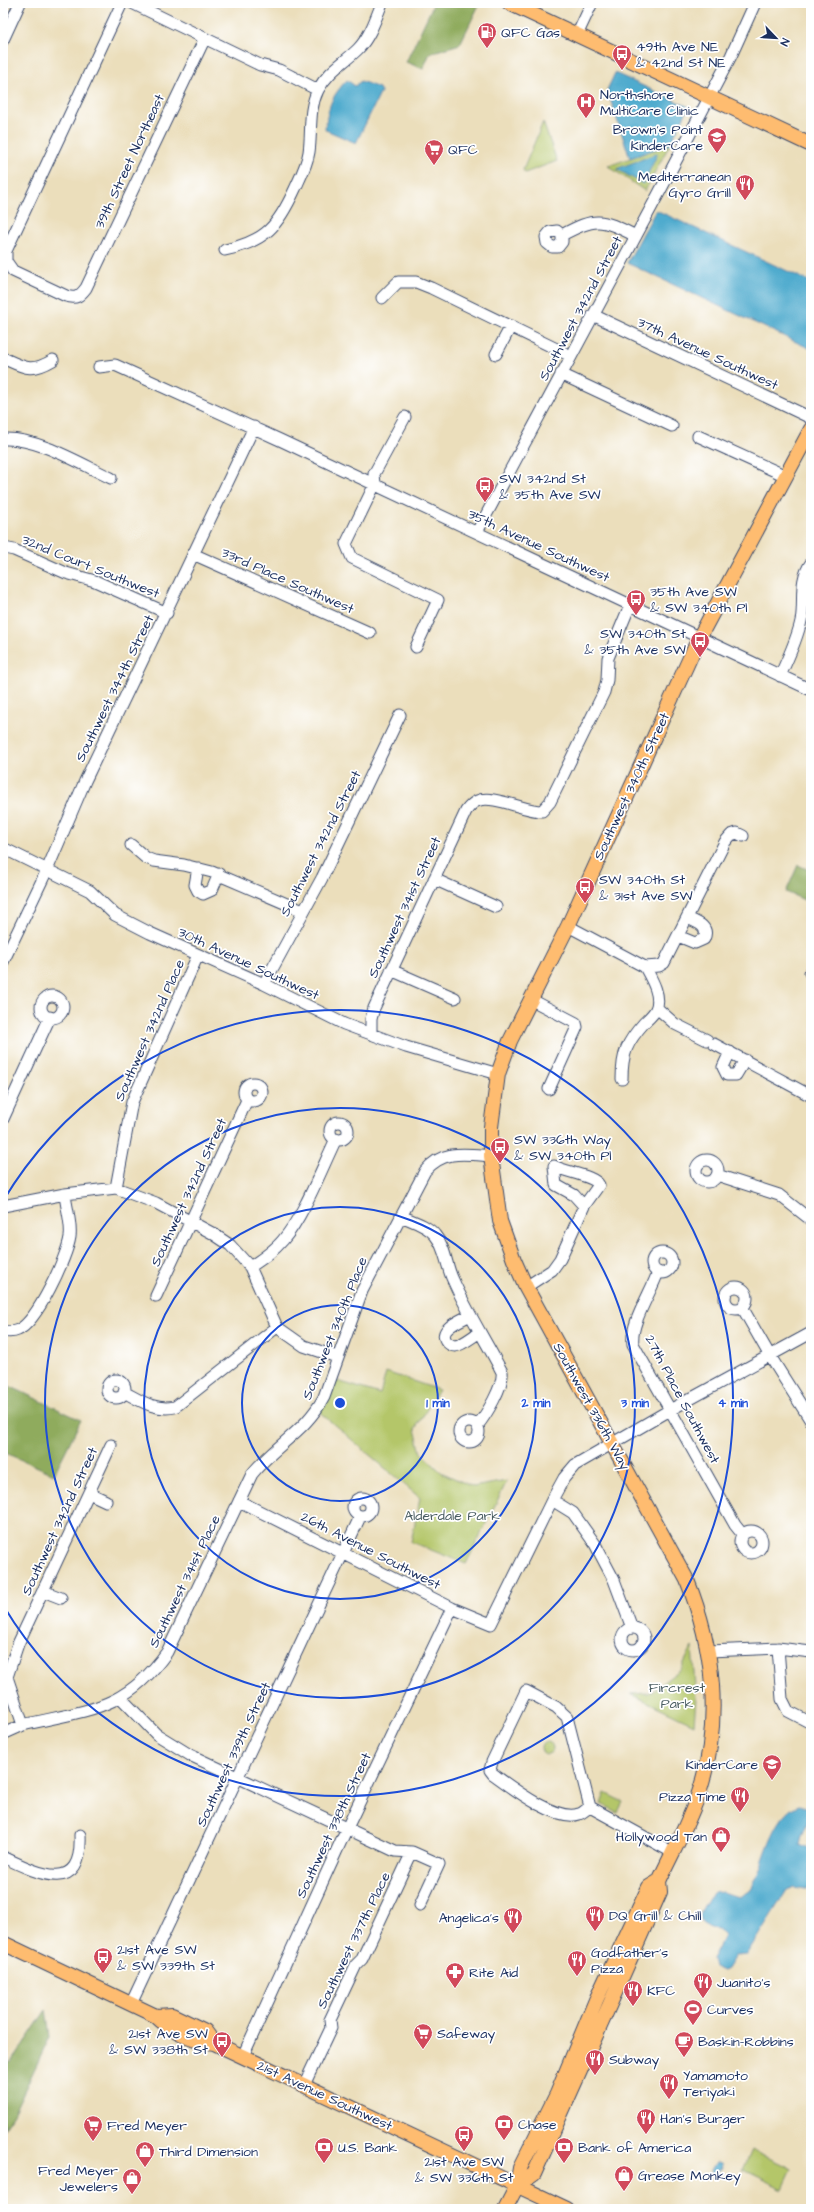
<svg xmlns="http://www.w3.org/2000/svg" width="814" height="2212" viewBox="0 0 814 2212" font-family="'Architects Daughter',sans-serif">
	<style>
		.green { fill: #b4c669; stroke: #687a64 }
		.forest { fill: #8fab5d; stroke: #556d5e }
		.water { fill: #50abce; stroke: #366d96 }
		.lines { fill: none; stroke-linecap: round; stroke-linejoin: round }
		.minor-casing { stroke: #3a496c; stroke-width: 13 }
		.major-casing { stroke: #3a496c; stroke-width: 16 }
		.minor { stroke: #fff; stroke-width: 11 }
		.major { stroke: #febc70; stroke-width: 14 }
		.ring { fill: none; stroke: #1d4ed8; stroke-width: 2 }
		.labels { text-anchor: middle; stroke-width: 3.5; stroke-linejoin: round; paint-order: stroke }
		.poi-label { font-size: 14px; fill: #1b2f5e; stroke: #fff; text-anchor: start }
		.street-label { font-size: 14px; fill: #1b2f5e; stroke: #fff }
		.park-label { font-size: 14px; fill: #495c61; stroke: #fff }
		.centre { fill: #1d4ed8; stroke: #fff; stroke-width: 2 }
		.ring-label { font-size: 12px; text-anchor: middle; font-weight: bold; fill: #1d4ed8; stroke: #fff; stroke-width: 3.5; stroke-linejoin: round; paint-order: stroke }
	</style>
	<rect width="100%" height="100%" fill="#fff"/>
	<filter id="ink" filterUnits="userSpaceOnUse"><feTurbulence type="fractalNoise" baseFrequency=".025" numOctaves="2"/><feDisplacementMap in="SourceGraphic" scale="8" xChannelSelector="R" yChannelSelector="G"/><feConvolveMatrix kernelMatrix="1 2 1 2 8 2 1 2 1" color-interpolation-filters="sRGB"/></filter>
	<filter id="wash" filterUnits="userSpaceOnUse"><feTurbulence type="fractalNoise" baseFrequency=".012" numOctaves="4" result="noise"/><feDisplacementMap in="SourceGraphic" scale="16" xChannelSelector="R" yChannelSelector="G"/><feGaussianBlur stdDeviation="0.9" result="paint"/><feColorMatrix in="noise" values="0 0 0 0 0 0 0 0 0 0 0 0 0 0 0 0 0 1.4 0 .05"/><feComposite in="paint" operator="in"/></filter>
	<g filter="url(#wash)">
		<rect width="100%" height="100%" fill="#ebdebb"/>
		<!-- green -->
		<path class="green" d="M543,122L557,161L525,173L523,170Z
			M670,144L645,191L608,166Z
			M386,1372L439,1390L415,1429L421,1453L441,1472L473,1487L507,1481L466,1564L411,1542L420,1498L317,1410L331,1379L380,1394Z
			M692,1647L696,1699L694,1724L631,1694L649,1693L681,1669Z
			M541 1748a6 6 0 1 1 12 0a6 6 0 1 1-12 0Z
			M605,1793L623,1802L618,1812L601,1804Z
			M752,2150L792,2169L783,2189L743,2170Z"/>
		<!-- forest -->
		<path class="forest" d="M434,3H480L460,44L430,53L423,69L406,62Z
			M798,865L811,871V903L786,892Z
			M3,1383L81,1420L54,1474L3,1452Z
			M46,2010L50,2037L13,2114L3,2129V2062L12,2061Z"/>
		<!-- water -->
		<path class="water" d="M615,73L689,107L670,144L630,158L607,90Z
			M347,80L355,86L361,81L379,88L381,92L356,143L326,130L325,128C329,105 331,97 347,80Z
			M658,153L643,184L617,169L619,168Z
			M656,210L811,282V349L627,263Z
			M799,1805L809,1808L811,1812L801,1839L800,1845L811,1850V1890L795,1887L787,1890L746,1955L735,1956L727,1969L723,1971L714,1967L712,1959L724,1936C715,1926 708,1928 702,1923C694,1916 709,1898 714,1893L723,1892L738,1897L751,1890C764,1866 772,1814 799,1805Z
			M716,2162L721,2163L722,2167L718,2170L717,2175L714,2176L711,2170Z"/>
	</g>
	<g filter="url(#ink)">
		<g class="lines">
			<defs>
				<path id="minor" d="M122,3L6,251V261L13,271L66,296C76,299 79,297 86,288L205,38
					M132,3L260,65L279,70L318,90
					M577,35L592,3
					M3,40L20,3
					M562,235V242L558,247H552L547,243L546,237L550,232L557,231L562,235C597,216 601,219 636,236
					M225,250C266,241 278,226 295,189C300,178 307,165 309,152C312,131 308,110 318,90C328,71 344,63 358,49C370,37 376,18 382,3
					M382,298L398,282H416L431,288L571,356
					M593,315L811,418
					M496,354L511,326
					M3,358C25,368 31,373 53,360
					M99,367L115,365L280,440L811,690
					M561,374L672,426
					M405,417L374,474L375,484L346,544L352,558L438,600L416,647
					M698,436L786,476
					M3,439C37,437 81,464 111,478
					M477,532L659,193L731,56L755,3
					M4,548L14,550L66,573L95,581L167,613
					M193,554L370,633
					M780,676C788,658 797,640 801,621C805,601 798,581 811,563
					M131,845L146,858L154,861L184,865L212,872L303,911
					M3,848L90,891L115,915L150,933L264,984L344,1024L406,1047L498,1074
					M198,868L195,885L198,891L203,894L212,890L219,874
					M434,879L496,907
					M568,926L645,967
					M678,936L695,943L704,939C710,926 696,922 687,918
					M3,962L47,870L85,781L254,427
					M391,970L455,998
					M810,973H811
					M264,984L322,878L400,715
					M41 1007a11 11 0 1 1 22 0a11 11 0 1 1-22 0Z
					M530,999L576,1023L577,1027L549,1089
					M657,1008L675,1024L707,1040
					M371,1033V1019L374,1008L466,811C469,807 472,803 477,801C493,794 524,811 542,811L550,802L604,692L607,680L608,658L630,605
					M714,1044L811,1096
					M730,1052L723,1067L727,1075H736L745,1060
					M622,1079C622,1053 627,1042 644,1023C648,1019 654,1014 656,1009C662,996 651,978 645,967L659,966L664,963L725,842L731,835L737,833L743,836
					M244 1092a9 9 0 1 1 18 0a9 9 0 1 1-18 0Z
					M3,1119L50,1017
					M330 1131a9 9 0 1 1 18 0a9 9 0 1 1-18 0Z
					M696 1171a11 11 0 1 1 22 0a11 11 0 1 1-22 0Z
					M717,1175L779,1195L811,1220
					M116,1188L132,1102L198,955
					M3,1206L65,1194L116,1188L156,1203L212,1233L230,1245L250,1267L277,1327L304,1346L337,1357
					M401,1216C412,1221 427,1225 435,1235C446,1248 446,1266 453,1280C467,1312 486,1341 502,1372C504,1386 486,1415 477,1426
					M652 1263a10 10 0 1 1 20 0a10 10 0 1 1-20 0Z
					M250,1267C262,1259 274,1251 283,1240C304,1215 321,1170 336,1139
					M658,1272C651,1293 630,1323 633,1344L735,1525L743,1535
					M526,1287L552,1270L560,1259L584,1206L599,1185C595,1176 565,1172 554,1166L556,1185L574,1195L584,1206
					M725 1298a11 11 0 1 1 22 0a11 11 0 1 1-22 0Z
					M156,1296L247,1100
					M742,1307L770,1356L811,1421
					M470,1315C462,1320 436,1329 447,1342C449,1344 452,1346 455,1346C463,1345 473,1336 480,1332
					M3,1331C8,1332 14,1332 18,1330C37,1322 67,1257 70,1237C72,1224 66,1207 65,1194
					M107 1389a9 9 0 1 1 18 0a9 9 0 1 1-18 0Z
					M124,1392C141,1401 155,1411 175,1407L277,1327
					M459 1432a10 10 0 1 1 20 0a10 10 0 1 1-20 0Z
					M89,1493L106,1501
					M353 1507a9 9 0 1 1 18 0a9 9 0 1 1-18 0Z
					M552,1500L573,1513L595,1544L614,1580L632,1628
					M239,1501L452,1608L491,1624L552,1500L564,1478L575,1465L670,1410L811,1333
					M740 1542a11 11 0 1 1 22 0a11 11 0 1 1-22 0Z
					M43,1591L61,1598
					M622 1639a11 11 0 1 1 22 0a11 11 0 1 1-22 0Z
					M778,1648L782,1699L788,1711L811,1723
					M709,1651L778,1648L811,1652
					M121,1698L156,1734L190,1755L395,1851L412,1852L439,1864L420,1905
					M23,1725C87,1710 126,1710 167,1652L252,1474C275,1445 306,1431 324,1397L362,1291L425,1171C443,1149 466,1154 491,1156
					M3,1734L23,1725L7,1677L18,1644L111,1445
					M590,1807L567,1717L556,1707L526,1691L492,1762L490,1770L493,1774C511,1787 556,1822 579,1814C583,1813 586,1809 590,1807L672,1852
					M3,1857C37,1873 83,1897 80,1835
					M131,2004L360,1517
					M243,2056L347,1828L452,1608
					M304,2085L331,2028L330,2020L356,1965L362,1959L412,1852"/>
				<path id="major" d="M509,3L811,145
					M3,1943L156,2016C171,2031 193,2040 214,2043L205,2031L172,2015L156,2016
					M214,2043L567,2209
					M517,2186L534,2174L660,1892L659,1881C673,1851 690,1821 700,1790C722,1720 714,1647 687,1580L526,1287L514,1260L500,1221L491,1156V1127L498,1074L510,1041L568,926L699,638L811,429
					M505,2209L517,2186L520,2168L557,2094L596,2000L649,1887L659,1881"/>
			</defs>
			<!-- minor casing -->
			<use href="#minor" class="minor-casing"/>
			<!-- major casing -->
			<use href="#major" class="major-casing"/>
			<!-- minor -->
			<use href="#minor" class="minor"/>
			<!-- major -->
			<use href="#major" class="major"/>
		</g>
	</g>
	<!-- distance rings -->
	<g class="ring">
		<circle cx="340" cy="1403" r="98"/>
		<circle cx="340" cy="1403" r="196"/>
		<circle cx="340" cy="1403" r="295"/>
		<path d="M3 1201A393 393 0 1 1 3 1605"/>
	</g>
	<!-- icons -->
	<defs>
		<symbol id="fuel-pin" viewBox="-11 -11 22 30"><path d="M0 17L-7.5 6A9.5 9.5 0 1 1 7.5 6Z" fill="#d1495b" stroke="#fff"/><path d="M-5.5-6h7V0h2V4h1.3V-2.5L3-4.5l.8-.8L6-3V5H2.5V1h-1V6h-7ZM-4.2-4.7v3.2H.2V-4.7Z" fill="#fff"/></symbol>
		<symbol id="bus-pin" viewBox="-11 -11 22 30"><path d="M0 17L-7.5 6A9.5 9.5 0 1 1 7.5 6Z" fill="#d1495b" stroke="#fff"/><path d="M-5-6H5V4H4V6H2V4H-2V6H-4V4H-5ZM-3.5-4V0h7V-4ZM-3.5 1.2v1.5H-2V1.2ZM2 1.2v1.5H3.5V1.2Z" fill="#fff"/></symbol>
		<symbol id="hospital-pin" viewBox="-11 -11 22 30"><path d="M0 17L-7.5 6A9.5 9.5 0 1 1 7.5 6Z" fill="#d1495b" stroke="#fff"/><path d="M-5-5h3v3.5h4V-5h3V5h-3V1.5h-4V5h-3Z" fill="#fff"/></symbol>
		<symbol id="school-pin" viewBox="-11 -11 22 30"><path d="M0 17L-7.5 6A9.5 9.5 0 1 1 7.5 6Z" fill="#d1495b" stroke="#fff"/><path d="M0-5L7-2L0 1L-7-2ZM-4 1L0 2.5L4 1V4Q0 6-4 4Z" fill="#fff"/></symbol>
		<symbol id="supermarket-pin" viewBox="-11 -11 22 30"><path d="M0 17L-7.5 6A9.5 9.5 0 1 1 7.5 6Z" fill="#d1495b" stroke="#fff"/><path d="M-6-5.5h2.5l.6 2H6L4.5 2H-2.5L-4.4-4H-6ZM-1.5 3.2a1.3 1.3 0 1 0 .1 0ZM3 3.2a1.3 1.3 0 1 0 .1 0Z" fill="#fff"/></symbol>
		<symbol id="restaurant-pin" viewBox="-11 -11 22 30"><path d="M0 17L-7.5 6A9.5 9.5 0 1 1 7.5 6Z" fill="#d1495b" stroke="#fff"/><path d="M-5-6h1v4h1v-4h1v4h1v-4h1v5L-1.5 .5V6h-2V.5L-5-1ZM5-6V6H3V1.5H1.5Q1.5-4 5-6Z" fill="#fff"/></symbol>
		<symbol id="shop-pin" viewBox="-11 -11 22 30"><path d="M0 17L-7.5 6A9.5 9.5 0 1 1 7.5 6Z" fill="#d1495b" stroke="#fff"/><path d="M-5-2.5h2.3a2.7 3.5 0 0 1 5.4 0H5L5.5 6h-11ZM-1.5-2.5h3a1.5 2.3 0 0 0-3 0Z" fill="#fff"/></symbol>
		<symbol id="pharmacy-pin" viewBox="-11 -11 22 30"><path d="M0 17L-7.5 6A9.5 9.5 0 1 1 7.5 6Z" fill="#d1495b" stroke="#fff"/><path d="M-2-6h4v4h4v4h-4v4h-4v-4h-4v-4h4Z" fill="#fff"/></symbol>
		<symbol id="stadium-pin" viewBox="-11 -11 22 30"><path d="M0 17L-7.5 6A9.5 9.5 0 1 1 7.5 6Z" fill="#d1495b" stroke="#fff"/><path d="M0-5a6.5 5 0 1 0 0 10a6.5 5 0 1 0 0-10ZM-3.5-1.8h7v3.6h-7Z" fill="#fff"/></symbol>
		<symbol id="cafe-pin" viewBox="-11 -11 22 30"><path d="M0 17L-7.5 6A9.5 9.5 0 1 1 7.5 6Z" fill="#d1495b" stroke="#fff"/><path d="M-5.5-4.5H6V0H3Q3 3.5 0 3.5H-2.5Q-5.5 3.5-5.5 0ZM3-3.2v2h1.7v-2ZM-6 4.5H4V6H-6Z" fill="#fff"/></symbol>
		<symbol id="bank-pin" viewBox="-11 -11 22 30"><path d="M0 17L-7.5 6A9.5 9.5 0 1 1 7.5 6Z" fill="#d1495b" stroke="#fff"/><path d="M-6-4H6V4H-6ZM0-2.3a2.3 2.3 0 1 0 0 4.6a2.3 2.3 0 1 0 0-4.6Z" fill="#fff"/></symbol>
	</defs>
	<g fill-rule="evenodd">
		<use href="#fuel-pin" x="476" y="21" width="22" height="30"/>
		<use href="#bus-pin" x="611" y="43" width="22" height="30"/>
		<use href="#hospital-pin" x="575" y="91" width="22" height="30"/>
		<use href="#school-pin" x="706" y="126" width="22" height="30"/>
		<use href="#supermarket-pin" x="423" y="138" width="22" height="30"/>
		<use href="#restaurant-pin" x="734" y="173" width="22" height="30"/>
		<use href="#bus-pin" x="474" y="475" width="22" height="30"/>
		<use href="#bus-pin" x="625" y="588" width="22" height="30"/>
		<use href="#bus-pin" x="689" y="630" width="22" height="30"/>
		<use href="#bus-pin" x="574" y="876" width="22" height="30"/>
		<use href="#bus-pin" x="489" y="1136" width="22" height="30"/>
		<use href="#school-pin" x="761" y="1753" width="22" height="30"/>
		<use href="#restaurant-pin" x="729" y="1785" width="22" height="30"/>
		<use href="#shop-pin" x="710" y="1825" width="22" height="30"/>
		<use href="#restaurant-pin" x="584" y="1904" width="22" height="30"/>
		<use href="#restaurant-pin" x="502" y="1906" width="22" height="30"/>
		<use href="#bus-pin" x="92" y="1946" width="22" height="30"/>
		<use href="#restaurant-pin" x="566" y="1949" width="22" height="30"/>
		<use href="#pharmacy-pin" x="444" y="1961" width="22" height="30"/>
		<use href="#restaurant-pin" x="692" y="1971" width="22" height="30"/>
		<use href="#restaurant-pin" x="622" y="1979" width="22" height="30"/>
		<use href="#stadium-pin" x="682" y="1998" width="22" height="30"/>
		<use href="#supermarket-pin" x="412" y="2022" width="22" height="30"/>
		<use href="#bus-pin" x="211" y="2030" width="22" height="30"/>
		<use href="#cafe-pin" x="673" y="2030" width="22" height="30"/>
		<use href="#restaurant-pin" x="584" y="2048" width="22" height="30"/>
		<use href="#restaurant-pin" x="658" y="2072" width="22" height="30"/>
		<use href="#restaurant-pin" x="635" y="2107" width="22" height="30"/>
		<use href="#bank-pin" x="493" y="2113" width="22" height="30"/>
		<use href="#supermarket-pin" x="82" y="2114" width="22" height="30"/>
		<use href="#bus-pin" x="453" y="2124" width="22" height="30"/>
		<use href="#bank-pin" x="313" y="2136" width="22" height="30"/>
		<use href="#bank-pin" x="553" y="2136" width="22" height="30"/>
		<use href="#shop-pin" x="134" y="2140" width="22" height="30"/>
		<use href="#shop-pin" x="613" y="2164" width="22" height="30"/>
		<use href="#shop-pin" x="121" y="2167" width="22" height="30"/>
	</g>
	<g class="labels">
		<!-- poi labels -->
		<g class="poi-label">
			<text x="501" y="37">QFC Gas</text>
			<text x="636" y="51">49th Ave NE<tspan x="636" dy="16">&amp; 42nd St NE</tspan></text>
			<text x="600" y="99">Northshore<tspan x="600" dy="16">MultiCare Clinic</tspan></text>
			<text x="703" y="134" text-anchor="end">Brown's Point<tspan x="703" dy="16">KinderCare</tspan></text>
			<text x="448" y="154">QFC</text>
			<text x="731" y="181" text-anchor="end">Mediterranean<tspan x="731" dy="16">Gyro Grill</tspan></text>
			<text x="499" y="483">SW 342nd St<tspan x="499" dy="16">&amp; 35th Ave SW</tspan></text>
			<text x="650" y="596">35th Ave SW<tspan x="650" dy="16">&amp; SW 340th Pl</tspan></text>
			<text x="686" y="638" text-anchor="end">SW 340th St<tspan x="686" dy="16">&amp; 35th Ave SW</tspan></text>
			<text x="599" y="884">SW 340th St<tspan x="599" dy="16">&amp; 31st Ave SW</tspan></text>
			<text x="514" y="1144">SW 336th Way<tspan x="514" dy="16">&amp; SW 340th Pl</tspan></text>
			<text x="758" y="1769" text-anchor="end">KinderCare</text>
			<text x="726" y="1801" text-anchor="end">Pizza Time</text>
			<text x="707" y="1841" text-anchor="end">Hollywood Tan</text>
			<text x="609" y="1920">DQ Grill &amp; Chill</text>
			<text x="499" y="1922" text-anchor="end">Angelica's</text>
			<text x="117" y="1954">21st Ave SW<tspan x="117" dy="16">&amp; SW 339th St</tspan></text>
			<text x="591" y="1957">Godfather's<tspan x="591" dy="16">Pizza</tspan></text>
			<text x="469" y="1977">Rite Aid</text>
			<text x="717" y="1987">Juanito's</text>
			<text x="647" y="1995">KFC</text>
			<text x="707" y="2014">Curves</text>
			<text x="208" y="2038" text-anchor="end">21st Ave SW<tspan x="208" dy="16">&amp; SW 338th St</tspan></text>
			<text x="437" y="2038">Safeway</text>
			<text x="698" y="2046">Baskin-Robbins</text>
			<text x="609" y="2064">Subway</text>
			<text x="683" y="2080">Yamamoto<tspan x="683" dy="16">Teriyaki</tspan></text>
			<text x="660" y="2123">Han’s Burger</text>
			<text x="518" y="2129">Chase</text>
			<text x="107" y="2130">Fred Meyer</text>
			<text x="338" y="2152">U.S. Bank</text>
			<text x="578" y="2152">Bank of America</text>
			<text x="159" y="2156">Third Dimension</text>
			<text x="464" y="2166" text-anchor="middle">21st Ave SW<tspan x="464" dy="16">&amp; SW 336th St</tspan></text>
			<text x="118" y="2175" text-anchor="end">Fred Meyer<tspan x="118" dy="16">Jewelers</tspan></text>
			<text x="638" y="2180">Grease Monkey</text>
		</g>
		<!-- street labels -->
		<g class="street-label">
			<text transform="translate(129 161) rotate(-65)" y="5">39th Street Northeast</text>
			<text transform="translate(580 308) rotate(-62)" y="5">Southwest 342nd Street</text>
			<text transform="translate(708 353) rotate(25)" y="5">37th Avenue Southwest</text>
			<text transform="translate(539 545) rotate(25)" y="5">35th Avenue Southwest</text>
			<text transform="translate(91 566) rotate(22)" y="5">32nd Court Southwest</text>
			<text transform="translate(288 580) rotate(24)" y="5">33rd Place Southwest</text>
			<text transform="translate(114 688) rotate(-64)" y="5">Southwest 344th Street</text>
			<text transform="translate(631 786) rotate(-65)" y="5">Southwest 340th Street</text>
			<text transform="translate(320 843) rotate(-63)" y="5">Southwest 342nd Street</text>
			<text transform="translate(404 907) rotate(-65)" y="5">Southwest 341st Street</text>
			<text transform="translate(249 963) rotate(25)" y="5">30th Avenue Southwest</text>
			<text transform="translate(149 1030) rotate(-66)" y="5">Southwest 342nd Place</text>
			<text transform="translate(188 1192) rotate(-65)" y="5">Southwest 342nd Street</text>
			<text transform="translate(334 1328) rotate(-68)" y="5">Southwest 340th Place</text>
			<text transform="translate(683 1399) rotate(62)" y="5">27th Place Southwest</text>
			<text transform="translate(592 1406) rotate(61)" y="5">Southwest 336th Way</text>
			<text transform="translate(59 1521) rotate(-65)" y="5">Southwest 342nd Street</text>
			<text transform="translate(371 1550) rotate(27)" y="5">26th Avenue Southwest</text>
			<text transform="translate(184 1581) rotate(-64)" y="5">Southwest 341st Place</text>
			<text transform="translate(233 1754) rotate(-65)" y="5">Southwest 339th Street</text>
			<text transform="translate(333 1825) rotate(-65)" y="5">Southwest 338th Street</text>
			<text transform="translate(353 1940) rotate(-64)" y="5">Southwest 337th Place</text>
			<text transform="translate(325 2095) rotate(25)" y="5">21st Avenue Southwest</text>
		</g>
		<!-- park labels -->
		<g class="park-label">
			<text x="452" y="1520">Alderdale Park</text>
			<text x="677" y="1692">Fircrest<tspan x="677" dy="16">Park</tspan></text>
		</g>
	</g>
	<circle cx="340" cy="1403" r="6" class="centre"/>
	<g class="ring-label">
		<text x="438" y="1407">1 min</text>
		<text x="536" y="1407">2 min</text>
		<text x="635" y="1407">3 min</text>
		<text x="733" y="1407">4 min</text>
	</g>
	<!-- margin -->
	<rect width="814" height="2212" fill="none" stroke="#fff" stroke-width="16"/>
	<!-- north arrow -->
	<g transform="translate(776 38) rotate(115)" stroke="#ffffff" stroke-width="3" paint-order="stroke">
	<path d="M0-3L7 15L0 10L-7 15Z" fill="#1b2f5e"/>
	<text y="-6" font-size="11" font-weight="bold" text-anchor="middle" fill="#1b2f5e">N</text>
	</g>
</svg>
